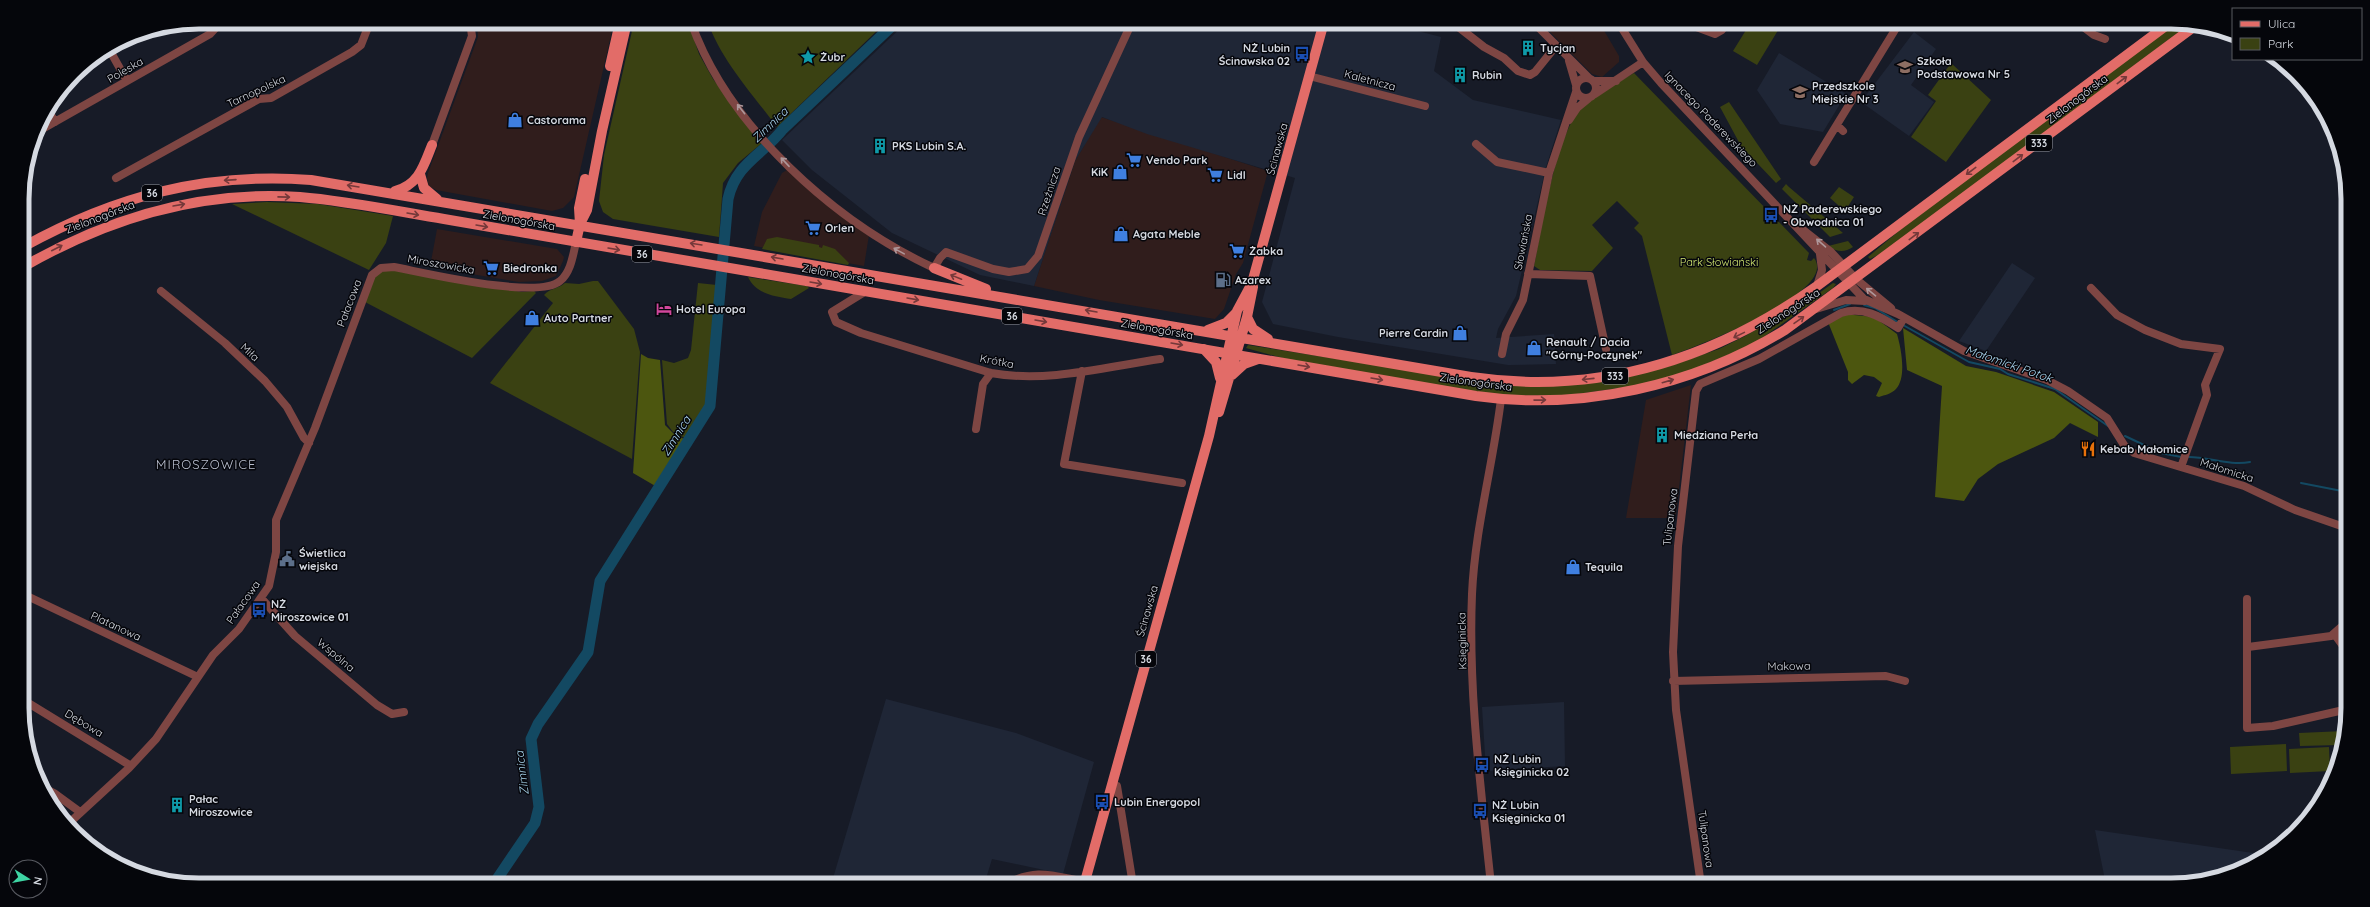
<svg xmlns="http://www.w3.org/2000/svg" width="2370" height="907" viewBox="0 0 2370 907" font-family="Quicksand,sans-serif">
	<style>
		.commercial { fill: #301d1c }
		.built { fill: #1f2636 }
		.green { fill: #3a4112 }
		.forest { fill: #4c560f }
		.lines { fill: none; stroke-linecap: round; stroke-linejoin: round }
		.stream { stroke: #134962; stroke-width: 2 }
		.river { stroke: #134962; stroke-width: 11 }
		.minor { stroke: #7e4643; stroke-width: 8 }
		.major { stroke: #e26c68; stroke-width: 10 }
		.oneway { stroke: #74393a }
		.oneway2 { stroke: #ae979a }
		.labels { text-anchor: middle; stroke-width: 3; stroke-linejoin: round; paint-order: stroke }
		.shield { fill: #05060b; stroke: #979aa1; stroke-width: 1 }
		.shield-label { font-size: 10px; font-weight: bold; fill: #d5d9e1 }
		.poi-label { font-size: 11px; font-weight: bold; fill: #d5d9e1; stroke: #05060b; text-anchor: start }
		.street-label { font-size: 11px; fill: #d5d9e1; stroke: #05060b }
		.park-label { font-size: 11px; fill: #d0e570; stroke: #05060b }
		.water-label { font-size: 12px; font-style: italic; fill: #abd7f0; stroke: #05060b }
		.quarter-label { font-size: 13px; letter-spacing: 1px; fill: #b8bece; stroke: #05060b }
		.rim { fill: none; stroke: #d5d9e1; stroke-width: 5 }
	</style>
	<rect width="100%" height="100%" fill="#171b27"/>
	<!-- commercial -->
	<path class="commercial" d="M477,22H614L574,197L563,208L552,211L436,190L429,186L427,178L428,173L478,37Z
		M1540,22H1599L1619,56V62L1602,77L1592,74Z
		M1101,117L1268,171L1243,263L1236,274L1224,309L1215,319L1099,300L1034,286L1075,161Z
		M787,170L819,199L869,235L864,266L754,246L762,212L782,173Z
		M437,229L557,249L564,257L563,261L556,276L542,281L519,282L430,267Z
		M1691,385L1676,514L1671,518H1626L1646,400Z"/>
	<!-- built -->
	<path class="built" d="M907,22H1408L1410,29L1441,37L1434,71L1473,100L1561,120L1546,167L1516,296L1498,329L1496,338L1554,334L1556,364L1508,365L1338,337L1273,324L1262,302L1295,178L1147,134L1102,117L1075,161L1034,286L980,275L892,233L812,170L782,140Z
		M1914,32L1936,49L1911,85L1934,102L1909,136L1861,102Z
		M1779,53L1846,94L1823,132L1780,124L1757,90Z
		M2012,263L2035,278L1986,351L1959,341Z
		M886,699L1016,733L1094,762L1063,874L992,859L984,885H831Z
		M1564,702L1565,766L1486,771L1482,707Z
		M2095,830L2267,855L2228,876L2183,885H2106Z"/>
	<!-- green -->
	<path class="green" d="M634,22H688L699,54L713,79L762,143L738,163L723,183L719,237L613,219L603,212L599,201L604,155Z
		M708,22H886L777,127C754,96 720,59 708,22Z
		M1751,22H1783L1757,65L1733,51Z
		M2173,22L2188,25L1890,249L1870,259L1868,257L1900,230Z
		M1951,63L1991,100L1946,162L1911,137L1936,101L1928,95Z
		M1634,73L1809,253L1807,260L1811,261L1814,258C1840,292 1695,347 1672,355L1642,236L1634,228L1639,223L1617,201L1592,225L1613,248L1592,271L1540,270L1534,266C1542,228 1556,131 1583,106C1595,95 1619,82 1634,73Z
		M1729,102L1781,179L1776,183L1741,146L1720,107Z
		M1786,184L1789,187L1843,233L1830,237L1782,189Z
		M1839,187L1854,197L1845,211L1830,198Z
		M267,202L318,204L393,216L386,243L369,270L232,204Z
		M777,237L819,245V247L822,248L823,245L835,249L849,263L848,265L762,249L767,239Z
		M1848,241L1853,247C1844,253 1837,252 1828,246Z
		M392,270L522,292L534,291L536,293L472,358L365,302L373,279L379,272Z
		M748,277L807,286L809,288L791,299C774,296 756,294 748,277Z
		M593,281H598L634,329L640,352L632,459L490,383L553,303L544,295C550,288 558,289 565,283L579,284Z
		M698,283L717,285L710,389C707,410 698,422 685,438L673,432L667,424L662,360L674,363L688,358L691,350Z
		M1833,283L1836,284L1833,288L1762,338L1747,347L1689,371L1641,385L1570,395L1500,396L1286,359L1246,348L1248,345L1505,385L1667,367L1719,349L1745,336L1815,296Z
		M2344,731L2340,745L2300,746L2299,733Z
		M2286,744L2287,771L2231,774L2230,747Z
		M2329,747L2330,771L2290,773L2289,749Z"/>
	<!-- forest -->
	<path class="forest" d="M1844,314L1874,317L1897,334C1901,348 1907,377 1896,389C1891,394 1885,395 1879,397L1876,396L1882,383L1874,377L1864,375L1852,384L1848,380V372L1828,322Z
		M1903,328L1966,366L1996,372L2054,392L2098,422V437L2070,423L2054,438L1998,464L1978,479L1964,501L1935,497L1942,386L1907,370Z
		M641,354L648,358L660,360L665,425L673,433L684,439L657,487L633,473Z"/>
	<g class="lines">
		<!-- stream -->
		<path class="stream" d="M1864,305L1875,308L1899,323
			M1834,310L1850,304
			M1903,325L1969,362L2000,369L2008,374L2055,389L2108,426
			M2125,436L2161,453L2181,457
			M2189,457C2209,457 2230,466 2250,462
			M2301,483L2347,492"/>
		<!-- river -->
		<path class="river" d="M493,885L535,823L539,807L531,739L538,724L588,652L600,581L710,406L728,199C736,163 763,155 783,129L896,22"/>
		<!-- minor -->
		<path class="minor" d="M386,22L410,25L418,22
			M691,22C728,127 835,222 934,268L940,258L946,252L993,269L1009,272L1027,269L1038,256L1079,137L1132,22
			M1452,22L1484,47L1504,58L1518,71L1530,75L1535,72L1556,46
			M1533,22L1589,78
			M1618,22L1643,62L1661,83L1864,299L1898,314L1964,351L2047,380L2068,391L2107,418L2124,445L2134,453L2244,486L2295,510L2347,528
			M1683,22L1715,34L1722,30L1727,22
			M2077,22L2094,35L2105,39
			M109,49L127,81
			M1569,61L1576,85
			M1309,76L1425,106
			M1576 88a10 10 0 1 1 20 0a10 10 0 1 1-20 0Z
			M1593,81H1616
			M1595,94L1643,62
			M48,110L55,122
			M1569,120L1577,108L1588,99
			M1837,125L1843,131
			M37,132L210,34L221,22
			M1476,144L1497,162L1549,173
			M432,145L472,36L470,22
			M1814,162L1898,25L1894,22
			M116,178L259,99L271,98L352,52L361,45L370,22
			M1798,226L1831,252L1856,279L1891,308
			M1528,274L1590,276L1606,349
			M1817,286L1822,270L1820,254
			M2091,288L2117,315L2145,330L2181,344L2220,349L2205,385L2207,395L2181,467
			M161,291L225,343L265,381L287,407L304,438L309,443
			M866,291L832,312L836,322L861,333L991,373C1047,383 1105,367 1160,359
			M1816,309L1846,300L1865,301
			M1502,354L1506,334L1523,300L1549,173L1576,92
			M1082,371L1064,464L1182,483
			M976,429L983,384L991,373
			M25,595L198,677
			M261,598L295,636L377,705L392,714L404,712
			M2247,599V728L2273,726L2348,709
			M2335,635L2348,653
			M2248,647L2331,636L2348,621
			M1673,681L1886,676L1905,681
			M25,701L131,766
			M40,786L54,793L80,812
			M1117,786L1133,885
			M67,825L129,768L156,739L213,655L239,629L269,586L276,552V520L315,428L372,275L381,268L394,267C426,273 538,300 560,281C571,272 573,255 576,242
			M1005,885C1036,867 1053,876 1085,882
			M1491,885C1481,789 1468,691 1472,594C1475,528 1493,465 1501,399
			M1701,885L1676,710L1673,652L1678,546L1696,391L1700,384L1759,359L1841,313C1862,306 1880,316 1898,328L1904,318"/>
		<!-- major -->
		<path class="major" d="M610,66L620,22
			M420,174L424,188L437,199
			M395,191C419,185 424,165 432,145
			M580,224L579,208L585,179
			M576,242L580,224L587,210L602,131L627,22
			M23,247C115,196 206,172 311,180L1471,377C1599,396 1713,360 1817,286L2171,22
			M23,267C108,218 201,190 300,197C348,201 396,211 444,219L1476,396C1581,411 1694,386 1785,330L2195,26
			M934,268L986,289
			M1247,317L1253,329L1268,339
			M1208,330L1226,323L1236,313
			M1204,349L1216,362L1220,378
			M1232,375L1244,364L1258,359
			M1219,412L1247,317L1253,287
			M1084,885L1209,436L1237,311L1252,283L1324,22"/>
	</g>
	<!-- one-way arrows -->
	<defs><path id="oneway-shaft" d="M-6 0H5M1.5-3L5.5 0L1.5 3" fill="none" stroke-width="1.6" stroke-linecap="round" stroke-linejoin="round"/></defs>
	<g class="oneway">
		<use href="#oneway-shaft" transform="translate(2122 80) rotate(-37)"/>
		<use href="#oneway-shaft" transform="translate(2018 158) rotate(-37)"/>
		<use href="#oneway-shaft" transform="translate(1971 171) rotate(143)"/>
		<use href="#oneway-shaft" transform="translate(230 180) rotate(176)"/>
		<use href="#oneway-shaft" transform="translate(353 186) rotate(-171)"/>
		<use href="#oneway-shaft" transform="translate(284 197) rotate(1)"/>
		<use href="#oneway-shaft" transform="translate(179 205) rotate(-10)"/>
		<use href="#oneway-shaft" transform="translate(413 214) rotate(10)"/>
		<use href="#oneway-shaft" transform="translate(482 226) rotate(10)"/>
		<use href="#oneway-shaft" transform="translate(1914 236) rotate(-37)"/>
		<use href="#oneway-shaft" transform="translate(696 244) rotate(-171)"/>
		<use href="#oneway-shaft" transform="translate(57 248) rotate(-27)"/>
		<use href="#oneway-shaft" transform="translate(614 249) rotate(10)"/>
		<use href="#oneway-shaft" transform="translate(777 258) rotate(-170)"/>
		<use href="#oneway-shaft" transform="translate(956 277) rotate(-158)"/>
		<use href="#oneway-shaft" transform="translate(816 283) rotate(10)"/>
		<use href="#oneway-shaft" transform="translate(913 299) rotate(10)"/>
		<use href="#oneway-shaft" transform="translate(1091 311) rotate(-170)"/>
		<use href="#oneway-shaft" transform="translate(1799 320) rotate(-35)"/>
		<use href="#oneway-shaft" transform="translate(1041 321) rotate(10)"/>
		<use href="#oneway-shaft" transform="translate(1739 335) rotate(154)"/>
		<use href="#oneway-shaft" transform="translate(1177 344) rotate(10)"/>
		<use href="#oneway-shaft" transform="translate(1304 366) rotate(10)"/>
		<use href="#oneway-shaft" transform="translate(1377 379) rotate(10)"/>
		<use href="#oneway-shaft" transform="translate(1588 379) rotate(174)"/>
		<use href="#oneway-shaft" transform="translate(1668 381) rotate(-16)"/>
		<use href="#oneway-shaft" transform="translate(1540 400) rotate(-1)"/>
	</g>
	<g class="oneway2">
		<use href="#oneway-shaft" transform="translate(741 109) rotate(-128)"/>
		<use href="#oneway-shaft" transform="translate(785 162) rotate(-133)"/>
		<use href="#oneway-shaft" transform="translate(1821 243) rotate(-139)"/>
		<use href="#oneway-shaft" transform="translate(899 251) rotate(-151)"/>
		<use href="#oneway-shaft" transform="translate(1871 292) rotate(-140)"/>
	</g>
	<!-- icons -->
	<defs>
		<symbol id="building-bare" viewBox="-9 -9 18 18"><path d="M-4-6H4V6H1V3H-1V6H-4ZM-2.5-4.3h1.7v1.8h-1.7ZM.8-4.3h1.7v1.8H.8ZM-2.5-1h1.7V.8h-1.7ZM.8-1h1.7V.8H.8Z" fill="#0f9aa8" stroke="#05060b" stroke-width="2.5" paint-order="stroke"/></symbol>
		<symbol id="bus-bare" viewBox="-9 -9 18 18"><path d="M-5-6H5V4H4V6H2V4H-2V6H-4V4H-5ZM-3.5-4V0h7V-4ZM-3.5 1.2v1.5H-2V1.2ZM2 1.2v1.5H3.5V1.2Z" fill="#1a4fb4" stroke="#05060b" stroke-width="2.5" paint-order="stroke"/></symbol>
		<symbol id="sight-bare" viewBox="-9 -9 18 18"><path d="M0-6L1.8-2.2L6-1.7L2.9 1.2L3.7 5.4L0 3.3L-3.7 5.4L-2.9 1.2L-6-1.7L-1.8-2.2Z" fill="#0f9aa8" stroke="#05060b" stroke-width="2.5" paint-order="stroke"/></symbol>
		<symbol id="school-bare" viewBox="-9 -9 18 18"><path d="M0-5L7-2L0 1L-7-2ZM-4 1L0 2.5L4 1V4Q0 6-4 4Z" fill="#8d6e63" stroke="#05060b" stroke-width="2.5" paint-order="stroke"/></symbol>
		<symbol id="shop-bare" viewBox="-9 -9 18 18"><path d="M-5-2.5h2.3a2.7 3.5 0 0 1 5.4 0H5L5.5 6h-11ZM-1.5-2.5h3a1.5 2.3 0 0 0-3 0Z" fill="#3f7fe0" stroke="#05060b" stroke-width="2.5" paint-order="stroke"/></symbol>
		<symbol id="supermarket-bare" viewBox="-9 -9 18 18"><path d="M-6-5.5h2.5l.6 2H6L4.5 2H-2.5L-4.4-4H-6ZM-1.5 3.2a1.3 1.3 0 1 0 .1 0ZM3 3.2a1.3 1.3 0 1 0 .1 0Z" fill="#3f7fe0" stroke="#05060b" stroke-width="2.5" paint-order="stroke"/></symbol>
		<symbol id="fuel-bare" viewBox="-9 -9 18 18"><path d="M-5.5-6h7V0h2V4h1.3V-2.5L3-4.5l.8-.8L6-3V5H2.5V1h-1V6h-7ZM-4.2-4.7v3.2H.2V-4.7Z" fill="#5c6f8a" stroke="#05060b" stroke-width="2.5" paint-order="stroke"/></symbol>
		<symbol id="hotel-bare" viewBox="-9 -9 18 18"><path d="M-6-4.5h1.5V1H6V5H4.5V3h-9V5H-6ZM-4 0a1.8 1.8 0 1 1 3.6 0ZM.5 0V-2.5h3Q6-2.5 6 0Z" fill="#d1479c" stroke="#05060b" stroke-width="2.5" paint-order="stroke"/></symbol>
		<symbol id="restaurant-bare" viewBox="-9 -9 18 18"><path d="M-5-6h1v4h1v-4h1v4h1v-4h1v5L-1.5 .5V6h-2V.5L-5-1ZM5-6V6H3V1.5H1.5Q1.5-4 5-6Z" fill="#e8710a" stroke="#05060b" stroke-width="2.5" paint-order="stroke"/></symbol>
		<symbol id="civic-bare" viewBox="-9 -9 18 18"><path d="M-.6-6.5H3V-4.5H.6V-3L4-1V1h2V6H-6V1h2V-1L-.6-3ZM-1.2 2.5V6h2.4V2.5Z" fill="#5c6f8a" stroke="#05060b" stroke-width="2.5" paint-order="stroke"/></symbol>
	</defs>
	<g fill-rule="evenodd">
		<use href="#building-bare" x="1517" y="37" width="22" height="22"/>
		<use href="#bus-bare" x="1291" y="43" width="22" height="22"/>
		<use href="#sight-bare" x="797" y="46" width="22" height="22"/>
		<use href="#school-bare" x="1894" y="56" width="22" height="22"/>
		<use href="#building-bare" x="1449" y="64" width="22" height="22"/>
		<use href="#school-bare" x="1789" y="81" width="22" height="22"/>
		<use href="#shop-bare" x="504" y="109" width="22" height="22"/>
		<use href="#building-bare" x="869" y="135" width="22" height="22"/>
		<use href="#supermarket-bare" x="1123" y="149" width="22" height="22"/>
		<use href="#shop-bare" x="1109" y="161" width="22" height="22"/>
		<use href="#supermarket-bare" x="1204" y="164" width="22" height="22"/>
		<use href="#bus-bare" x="1760" y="204" width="22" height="22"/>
		<use href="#supermarket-bare" x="802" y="217" width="22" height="22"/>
		<use href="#shop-bare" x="1110" y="223" width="22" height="22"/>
		<use href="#supermarket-bare" x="1226" y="240" width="22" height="22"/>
		<use href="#supermarket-bare" x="480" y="257" width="22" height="22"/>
		<use href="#fuel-bare" x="1212" y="269" width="22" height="22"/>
		<use href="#hotel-bare" x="653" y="298" width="22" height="22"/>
		<use href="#shop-bare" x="521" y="307" width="22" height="22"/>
		<use href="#shop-bare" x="1449" y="322" width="22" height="22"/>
		<use href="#shop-bare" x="1523" y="337" width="22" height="22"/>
		<use href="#building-bare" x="1651" y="424" width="22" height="22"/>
		<use href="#restaurant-bare" x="2077" y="438" width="22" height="22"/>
		<use href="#civic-bare" x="276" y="548" width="22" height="22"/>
		<use href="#shop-bare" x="1562" y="556" width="22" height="22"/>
		<use href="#bus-bare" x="248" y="599" width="22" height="22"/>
		<use href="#bus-bare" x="1471" y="754" width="22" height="22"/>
		<use href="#bus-bare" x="1091" y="791" width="22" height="22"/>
		<use href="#building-bare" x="166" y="794" width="22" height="22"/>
		<use href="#bus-bare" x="1469" y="800" width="22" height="22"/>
	</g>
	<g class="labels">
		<!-- shield labels -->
		<g class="shield">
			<rect x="2026" y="135" width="26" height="16" rx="3"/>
			<rect x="142" y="185" width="20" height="16" rx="3"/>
			<rect x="632" y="246" width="20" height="16" rx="3"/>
			<rect x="1002" y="308" width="20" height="16" rx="3"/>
			<rect x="1602" y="368" width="26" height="16" rx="3"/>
			<rect x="1136" y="651" width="20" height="16" rx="3"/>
		</g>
		<g class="shield-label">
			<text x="2039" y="147">333</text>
			<text x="152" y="197">36</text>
			<text x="642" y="258">36</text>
			<text x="1012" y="320">36</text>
			<text x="1615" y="380">333</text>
			<text x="1146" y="663">36</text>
		</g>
		<!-- poi labels -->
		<g class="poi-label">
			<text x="1290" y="52" text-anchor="end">NŻ Lubin<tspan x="1290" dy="13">Ścinawska 02</tspan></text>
			<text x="1540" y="52">Tycjan</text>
			<text x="820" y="61">Żubr</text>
			<text x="1917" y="65">Szkoła<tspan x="1917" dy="13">Podstawowa Nr 5</tspan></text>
			<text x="1472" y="79">Rubin</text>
			<text x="1812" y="90">Przedszkole<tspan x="1812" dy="13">Miejskie Nr 3</tspan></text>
			<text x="527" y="124">Castorama</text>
			<text x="892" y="150">PKS Lubin S.A.</text>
			<text x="1146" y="164">Vendo Park</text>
			<text x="1108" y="176" text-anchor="end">KiK</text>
			<text x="1227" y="179">Lidl</text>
			<text x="1783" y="213">NŻ Paderewskiego<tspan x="1783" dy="13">- Obwodnica 01</tspan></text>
			<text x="825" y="232">Orlen</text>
			<text x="1133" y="238">Agata Meble</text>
			<text x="1249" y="255">Żabka</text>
			<text x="503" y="272">Biedronka</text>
			<text x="1235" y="284">Azarex</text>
			<text x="676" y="313">Hotel Europa</text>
			<text x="544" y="322">Auto Partner</text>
			<text x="1448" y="337" text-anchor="end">Pierre Cardin</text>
			<text x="1546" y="346">Renault / Dacia<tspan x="1546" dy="13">"Górny-Poczynek"</tspan></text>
			<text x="1674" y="439">Miedziana Perła</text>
			<text x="2100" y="453">Kebab Małomice</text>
			<text x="299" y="557">Świetlica<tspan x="299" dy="13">wiejska</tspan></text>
			<text x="1585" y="571">Tequila</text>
			<text x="271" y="608">NŻ<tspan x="271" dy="13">Miroszowice 01</tspan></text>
			<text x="1494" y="763">NŻ Lubin<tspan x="1494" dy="13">Księginicka 02</tspan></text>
			<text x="189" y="803">Pałac<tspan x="189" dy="13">Miroszowice</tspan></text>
			<text x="1114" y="806">Lubin Energopol</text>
			<text x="1492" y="809">NŻ Lubin<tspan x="1492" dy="13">Księginicka 01</tspan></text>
		</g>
		<!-- street labels -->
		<g class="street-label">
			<text transform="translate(125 70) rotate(-30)" y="4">Poleska</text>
			<text transform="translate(1370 80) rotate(15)" y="4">Kaletnicza</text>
			<text transform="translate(256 91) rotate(-25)" y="4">Tarnopolska</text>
			<text transform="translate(2077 99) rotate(-37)" y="4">Zielonogórska</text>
			<text transform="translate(1711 119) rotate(46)" y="4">Ignacego Paderewskiego</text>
			<text transform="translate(1277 149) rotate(-75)" y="4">Ścinawska</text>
			<text transform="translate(1049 191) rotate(-72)" y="4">Rzeźnicza</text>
			<text transform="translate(100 217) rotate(-21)" y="4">Zielonogórska</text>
			<text transform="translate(519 220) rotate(10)" y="4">Zielonogórska</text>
			<text transform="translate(1523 242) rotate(-79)" y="4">Słowiańska</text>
			<text transform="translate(441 264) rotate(10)" y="4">Miroszowicka</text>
			<text transform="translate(838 274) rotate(10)" y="4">Zielonogórska</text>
			<text transform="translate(349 303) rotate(-69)" y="4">Pałacowa</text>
			<text transform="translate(1788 311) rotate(-33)" y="4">Zielonogórska</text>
			<text transform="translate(1157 329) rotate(10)" y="4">Zielonogórska</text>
			<text transform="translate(250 352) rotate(43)" y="4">Miła</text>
			<text transform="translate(997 361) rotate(11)" y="4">Krótka</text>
			<text transform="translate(1476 382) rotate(8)" y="4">Zielonogórska</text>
			<text transform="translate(2227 470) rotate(18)" y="4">Małomicka</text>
			<text transform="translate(1670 517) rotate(-83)" y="4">Tulipanowa</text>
			<text transform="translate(243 602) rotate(-55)" y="4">Pałacowa</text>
			<text transform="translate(1147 611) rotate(-74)" y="4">Ścinawska</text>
			<text transform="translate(116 626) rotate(25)" y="4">Platanowa</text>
			<text transform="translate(1462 641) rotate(-91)" y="4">Księginicka</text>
			<text transform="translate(336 655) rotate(40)" y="4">Wspólna</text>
			<text transform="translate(1789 666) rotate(-1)" y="4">Makowa</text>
			<text transform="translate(84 723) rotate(31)" y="4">Dębowa</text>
			<text transform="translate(1706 839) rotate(82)" y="4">Tulipanowa</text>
		</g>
		<!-- park labels -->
		<g class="park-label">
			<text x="1719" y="266">Park Słowiański</text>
		</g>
		<!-- water labels -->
		<g class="water-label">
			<text transform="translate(770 125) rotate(-44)" y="4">Zimnica</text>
			<text transform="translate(2009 364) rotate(19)" y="4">Małomicki Potok</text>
			<text transform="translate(676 436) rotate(-58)" y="4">Zimnica</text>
			<text transform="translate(522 773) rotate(-97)" y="4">Zimnica</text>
		</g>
		<!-- quarter labels -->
		<g class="quarter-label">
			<text x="206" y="469">MIROSZOWICE</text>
		</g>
	</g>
	<!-- crop -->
	<path d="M0 0H2370V907H0ZM199 29H2171A170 170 0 0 1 2341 199V708A170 170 0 0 1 2171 878H199A170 170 0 0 1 29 708V199A170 170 0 0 1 199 29Z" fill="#05060b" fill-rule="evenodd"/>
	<path class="rim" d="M199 29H2171A170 170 0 0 1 2341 199V708A170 170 0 0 1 2171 878H199A170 170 0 0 1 29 708V199A170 170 0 0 1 199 29Z"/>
	<!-- legend -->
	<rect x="2232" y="8" width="130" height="52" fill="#05060b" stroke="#585a61"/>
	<rect x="2240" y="21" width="20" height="6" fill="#e26c68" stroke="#585a61"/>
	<text x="2268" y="28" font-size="12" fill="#d5d9e1">Ulica</text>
	<rect x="2240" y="38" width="20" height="12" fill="#3a4112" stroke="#585a61"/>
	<text x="2268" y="48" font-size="12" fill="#d5d9e1">Park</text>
	<!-- north arrow -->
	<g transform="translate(28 879) rotate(101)"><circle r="19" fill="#05060b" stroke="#585a61"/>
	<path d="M0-3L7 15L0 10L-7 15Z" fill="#3ed4a3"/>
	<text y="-6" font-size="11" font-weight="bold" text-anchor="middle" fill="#d5d9e1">N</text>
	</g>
</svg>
